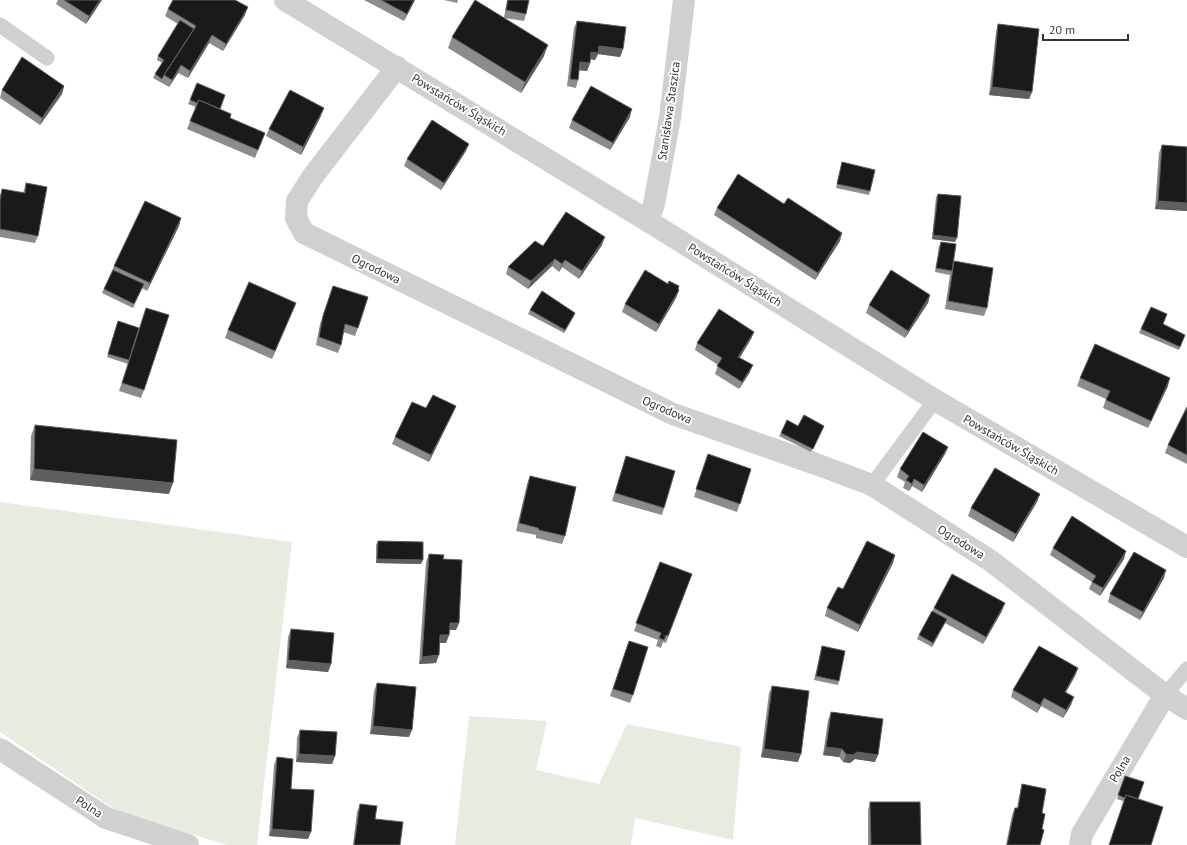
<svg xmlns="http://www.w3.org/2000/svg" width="1187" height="845" viewBox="0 0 1187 845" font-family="'PT Sans',sans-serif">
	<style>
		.green { fill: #e6ecdf }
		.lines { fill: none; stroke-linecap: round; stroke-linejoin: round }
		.service { stroke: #d0d0d0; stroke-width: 15 }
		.minor { stroke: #d0d0d0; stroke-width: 22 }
		.tertiary { stroke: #d0d0d0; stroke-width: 22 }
		.wall { fill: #8c8c8c }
		.shaded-wall { fill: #5f5f5f }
		.building { fill: #1a1a1a; stroke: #5f5f5f }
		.labels { text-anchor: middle; stroke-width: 4; stroke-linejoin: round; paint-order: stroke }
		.street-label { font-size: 12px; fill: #333; stroke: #fff }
	</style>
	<rect width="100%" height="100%" fill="#fff"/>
	<!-- green -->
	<path class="green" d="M0,502L292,542L257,845H227L117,811L0,732Z
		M469,716L547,721L536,770L599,784L627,724L741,747L733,840L635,818L631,845H455Z"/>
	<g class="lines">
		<!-- service -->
		<path class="service" d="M0,25L47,58
			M872,485L935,400
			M1165,695L1187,669"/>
		<!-- minor -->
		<path class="minor" d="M397,67L313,176L297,201L296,218L304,233L673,414L816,464L872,485L991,561L1165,695L1187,709
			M648,221L654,204L670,118L684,0
			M0,749L106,818L188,845
			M1080,845L1082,834L1165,695"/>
		<!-- tertiary -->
		<path class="tertiary" d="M285,0L648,221L935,400L1187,547"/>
	</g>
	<!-- wall -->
	<path class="wall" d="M57,0H102L86,24L56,4L58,0Z
		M364,0H415L404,21Z
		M444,0H458L457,3Z
		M507,0H529L526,14L524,21L504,18Z
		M168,9L245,15L223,51L209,43L188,78L178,73L169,87L153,78L155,74L162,63L157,60L158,56L178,24L165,16Z
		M577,21L623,49L620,57L598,54L595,60L590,59V63L587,71L579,70L578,80L576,88L567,86L574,28Z
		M998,24L1032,92L1029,99L989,95L996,32Z
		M452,37L544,56L521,93L448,48Z
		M64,86L62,94L40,125L0,98L2,90Z
		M190,100L220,109L230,118L265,133L255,158L187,129L196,107L188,104Z
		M321,116L301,155L266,136L269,129Z
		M630,117L610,150L569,128L572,120Z
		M1162,145L1187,147V211L1155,209L1159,153Z
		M466,151L441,190L404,166L407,159Z
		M842,162L870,191L869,195L836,188Z
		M26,183L38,236L35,243L0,237V195L2,189L23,193Z
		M938,194L955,242L932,239L936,197Z
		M717,208L840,241L815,280L714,215Z
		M181,218L179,226L147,291L142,288L133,308L102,293L114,266Z
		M941,242L953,265L954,261L987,308L984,316L945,309L950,275L935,272L939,246Z
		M602,245L579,279L562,267L559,272L552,266L528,289L506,274L508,267L543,246Z
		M668,284L679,286L678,290H679L676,298L656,332L622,312L625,304Z
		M333,286L358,328L355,336L343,332L341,345L338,353L316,345L320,324Z
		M930,295L928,303L905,338L866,313L869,305Z
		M293,310L272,359L225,338L228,330Z
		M530,310L574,316L564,333L528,314Z
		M118,321L144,390L141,398L119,391L128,364L107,357Z
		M1163,325L1185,335L1179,350L1139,333L1141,329Z
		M754,332L751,339L740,357L750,372L739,389L715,374L718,365L695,350L697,343Z
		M1080,378L1168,386L1148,428L1103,408L1106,399L1077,386Z
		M456,406L453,413L429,462L392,444L395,437L426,408Z
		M1187,407V464L1165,453L1168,445Z
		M35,425L169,494L30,480L31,436Z
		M798,426H824L811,452L779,436L781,433Z
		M948,447L945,454L922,492L912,486L909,491L903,488L905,482L897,477L900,469Z
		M708,454L751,469L737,512L694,497Z
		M626,456L664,508L662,515L612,501Z
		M530,476L565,536L562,544L536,538V535L516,531L527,484Z
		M1040,494L1037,502L1013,542L968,516L971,508Z
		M378,541L421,564L376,563V545Z
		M1053,548L1124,559L1100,596L1089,589L1092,582L1050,555Z
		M429,554L443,559L459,623L456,630H450L449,635L446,643H440L436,663L419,664L426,562Z
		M895,555L893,563L858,632L825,616L827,608L843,589Z
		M660,562L692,574L666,643L663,642L661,648L656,646L658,640L634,631Z
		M1164,578L1140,620L1108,602L1110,594Z
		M934,608L1002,611L983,644L945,623L932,647L917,639L919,635L932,612Z
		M291,629L331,664L328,672L286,668L288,637Z
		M822,646L839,681L838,685L814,680L821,650Z
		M626,649L633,695L630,703L610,696Z
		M1078,668L1075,676L1066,692L1071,705L1063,718L1041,706L1037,713L1011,697L1013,690Z
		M377,683L409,737L370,734L374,691Z
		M772,686L798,762L761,757L769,693Z
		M831,712L875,762L855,759L850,763L843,762L839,757L823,755L828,720Z
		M300,730L335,756L332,764L296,762L297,738Z
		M277,757L291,789L308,839L269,836L274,765Z
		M1125,776L1138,799L1123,801L1117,799Z
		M1022,784L1042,813L1040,845H1006L1012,815L1015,808H1017L1020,792Z
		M870,802L921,845H868V810Z
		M360,804L375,819L400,845H353L357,812Z"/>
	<!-- shaded-wall -->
	<path class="shaded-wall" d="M100,0H102L86,24L89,16Z
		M414,0H415L404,21L407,14Z
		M248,7L245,15L223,51L226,44Z
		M212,35L209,43L188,78L190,71Z
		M548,45L544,56L521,93L525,82Z
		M599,46L623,49L620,57L598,54L595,60L589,59L591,52Z
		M580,62L590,63L587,71L578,70Z
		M181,65L178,73L169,87L172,80Z
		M64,86L62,94L40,125L42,118Z
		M992,87L1032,92L1029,99L989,95Z
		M324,108L321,116L301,155L303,147Z
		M632,109L630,117L610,150L613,143Z
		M469,144L466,151L441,190L444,183Z
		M1158,201L1187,203V211L1155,209Z
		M181,218L179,226L147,291L150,283Z
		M842,233L840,241L815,280L818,273Z
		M933,235L957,238L955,242L932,239Z
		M605,237L602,245L579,279L582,271Z
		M555,259L552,266L528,289L531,281Z
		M565,260L562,267L559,272L562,264Z
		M679,290L676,298L656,332L659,324Z
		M930,295L928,303L905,338L908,331Z
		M296,303L272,359L275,351Z
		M575,313L574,316L564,333L565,330Z
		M754,332L751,339L736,364L738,357Z
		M753,365L750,372L739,389L742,382Z
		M1170,378L1168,386L1148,428L1151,421Z
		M456,406L453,413L429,462L431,455Z
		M948,447L945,454L922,492L924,485Z
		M34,469L173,483L169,494L30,480Z
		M914,479L912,486L909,491L912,484Z
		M1040,494L1037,502L1013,542L1016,534Z
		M1126,551L1124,559L1100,596L1103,588Z
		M895,555L893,563L858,632L860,625Z
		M377,559L423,560L421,564L376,563Z
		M1166,570L1164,578L1140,620L1143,612Z
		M1005,603L1002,611L983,644L986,637Z
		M947,619L945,623L932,647L933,643Z
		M450,623H459L456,630H447Z
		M440,635H449L446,643H437Z
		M439,655L436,663L419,664L422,657Z
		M288,660L331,664L328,672L286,668Z
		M1078,668L1075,676L1062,699L1065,692Z
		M1074,697L1071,705L1063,718L1066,710Z
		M1044,698L1041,706L1037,713L1040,705Z
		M373,726L412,730L409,737L370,734Z
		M826,747L842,749L839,757L823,755Z
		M764,749L801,754L798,762L761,757Z
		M857,752L878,755L875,762L855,759L850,763L843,762L846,754Z
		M299,754L335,756L332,764L296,762Z
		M272,829L311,832L308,839L269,836Z"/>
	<!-- building -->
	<path class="building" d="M64,0H100L89,16Z
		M173,0H235L248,7L226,44L212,35L190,71L181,65L172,80L164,75L196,26L168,9Z
		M381,0H414L407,14Z
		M475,0L548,45L525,82L452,37Z
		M508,0H529L526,14L506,10Z
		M180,20L194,29L164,75L162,79L155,74L164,60L158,56Z
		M577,21L626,27L623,49L599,46L598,53L591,52L590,63L580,62L578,80L570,79Z
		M998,24L1039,29L1032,92L992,87Z
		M22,57L64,86L42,118L2,90Z
		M197,83L225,95L220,109L199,100L197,103L190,100Z
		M591,86L632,109L613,143L572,120Z
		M290,90L324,108L303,147L269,129Z
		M199,100L231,114L230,118L265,133L258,150L190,121Z
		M432,120L469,144L444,183L407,159Z
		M1162,145L1187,147V203L1158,201Z
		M842,162L875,170L870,191L837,184Z
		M738,174L784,204L788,198L842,233L818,273L717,208Z
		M26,183L47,187L38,236L0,229V201L2,189L25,193Z
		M938,194L961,196L957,238L933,235Z
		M145,201L181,218L150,283L114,266Z
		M566,212L605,237L582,271L565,260L562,264L555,259L531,281L508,267L535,241L543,246Z
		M941,242L956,244L952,271L936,268Z
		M954,261L993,268L987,308L948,301Z
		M113,270L144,284L134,304L104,289Z
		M645,270L668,284L669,281L679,286L678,289L679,290L659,324L625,304Z
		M891,270L930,295L908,331L869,305Z
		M249,282L296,303L275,351L228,330Z
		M333,286L368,297L358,328L345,324L341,345L319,337L323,316Z
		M542,291L575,313L565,330L530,310Z
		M1151,307L1167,314L1163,324L1185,335L1180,347L1141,329Z
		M146,308L169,315L144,390L122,383Z
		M719,309L754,332L738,357L753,365L742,382L717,366L722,358L697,343Z
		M118,321L139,328L129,360L108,354Z
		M1095,344L1170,378L1151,421L1106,400L1110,391L1080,378Z
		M433,395L456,406L431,455L395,437L412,402L426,408Z
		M1187,407V455L1168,445Z
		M804,415L824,426L813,449L781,433L787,420L798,426Z
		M35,425L177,440L173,483L34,469Z
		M923,432L948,447L924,485L914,479L912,484L906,480L909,476L900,469Z
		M708,454L751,469L740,504L696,489Z
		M626,456L675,471L664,508L615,493Z
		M995,468L1040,494L1016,534L971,508Z
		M530,476L576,487L565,536L539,530L538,528L519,523Z
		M1072,516L1126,551L1103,588L1092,582L1096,576L1053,548Z
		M378,541L423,542V560L377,559Z
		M867,541L895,555L860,625L827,608L838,587L843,589Z
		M1134,552L1166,570L1143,612L1110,594Z
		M429,554L444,555L443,559L462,560L459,623H450L449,635H440L439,655L422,657Z
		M660,562L692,574L668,636L666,635L664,640L659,638L661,633L636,623Z
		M952,574L1005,603L986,637L934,608Z
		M932,611L947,619L933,643L919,635Z
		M291,629L334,633L331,664L288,660Z
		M629,641L648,647L633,695L613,689Z
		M822,646L845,651L839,681L816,676Z
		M1039,646L1078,668L1065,692L1074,697L1066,710L1044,698L1040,705L1013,690Z
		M377,683L416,687L412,730L373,726Z
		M772,686L809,691L801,754L764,749Z
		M831,712L883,719L878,755L857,752L853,755L846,754L842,749L826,747Z
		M300,730L337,732L335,756L299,754Z
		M277,757L293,759L291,789L314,790L311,832L272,829Z
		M1125,776L1144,782L1138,799L1126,795L1125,798L1118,795Z
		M1022,784L1046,789L1042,813L1045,814L1042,829L1044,830L1040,845H1007L1015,808H1018Z
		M1126,795L1163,807L1151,845H1109Z
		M870,802H920L921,845H871Z
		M360,804L377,806L375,819L403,822L400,845H354Z"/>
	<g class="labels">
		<!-- street labels -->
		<g class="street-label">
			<text transform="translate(459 105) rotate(31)" y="4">Powstańców Śląskich</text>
			<text transform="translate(669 111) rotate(-82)" y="4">Stanisława Staszica</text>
			<text transform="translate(376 269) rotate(26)" y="4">Ogrodowa</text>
			<text transform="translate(735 275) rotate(32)" y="4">Powstańców Śląskich</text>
			<text transform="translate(667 410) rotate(23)" y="4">Ogrodowa</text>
			<text transform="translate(1011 445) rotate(30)" y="4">Powstańców Śląskich</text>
			<text transform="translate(961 542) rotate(32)" y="4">Ogrodowa</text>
			<text transform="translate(1120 769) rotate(-59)" y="4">Polna</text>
			<text transform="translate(89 807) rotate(33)" y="4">Polna</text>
		</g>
	</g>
	<!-- scale -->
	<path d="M1043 34v6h85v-6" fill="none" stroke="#333333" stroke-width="2"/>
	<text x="1049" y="34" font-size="12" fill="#333333" stroke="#ffffff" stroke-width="3" paint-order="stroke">20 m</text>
</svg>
